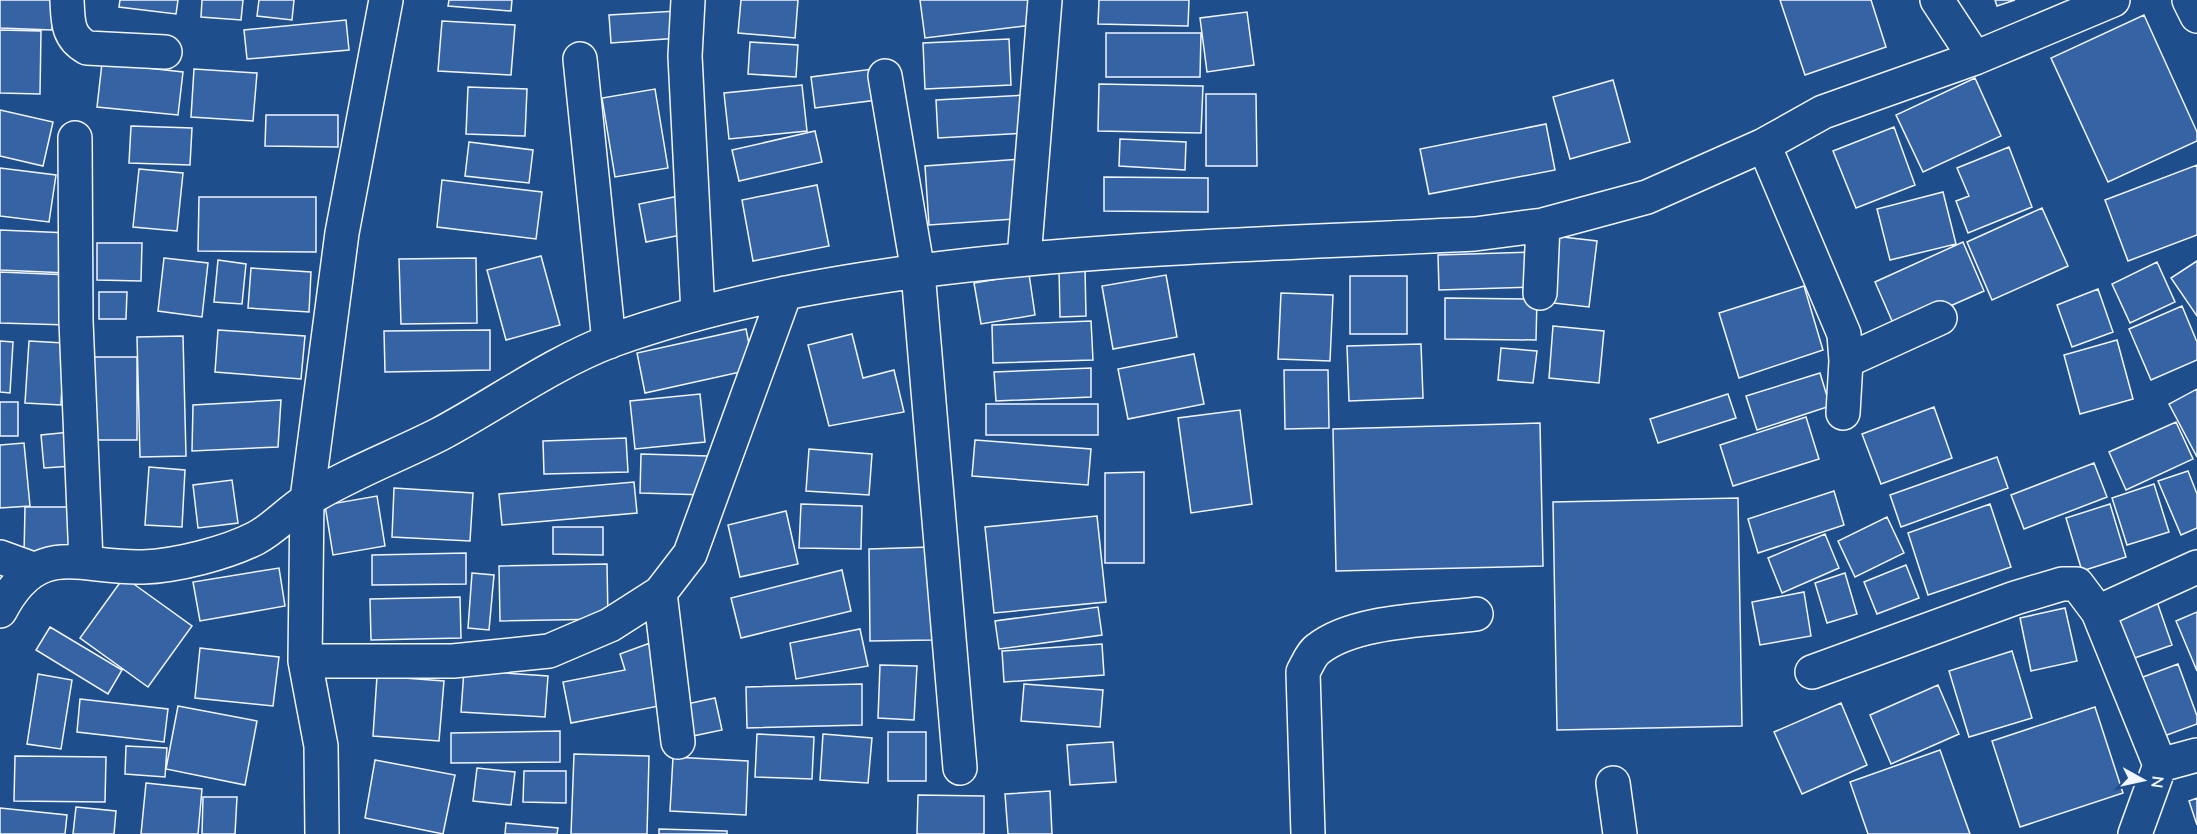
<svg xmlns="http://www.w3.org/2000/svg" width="2197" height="834" viewBox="0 0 2197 834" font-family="Mulish,sans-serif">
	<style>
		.building { fill: #3563a3; stroke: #f2f6ff; stroke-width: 1.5 }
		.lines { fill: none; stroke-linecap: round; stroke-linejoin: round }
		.minor-casing { stroke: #f2f6ff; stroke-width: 36 }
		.major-casing { stroke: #f2f6ff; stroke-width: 36 }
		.minor { stroke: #1f4e8c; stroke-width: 33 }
		.major { stroke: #1f4e8c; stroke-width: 33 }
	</style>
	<rect width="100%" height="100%" fill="#1f4e8c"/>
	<!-- building -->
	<path class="building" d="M0,0H53L52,30L0,28Z
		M120,0H178L176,14L119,7Z
		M202,0H243L241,20L201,17Z
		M259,0H294L292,20L257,16Z
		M449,0H512L511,11L448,6Z
		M741,0H798L795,38L738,33Z
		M920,0H1030L1033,25L925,38Z
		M1099,0H1189L1188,26L1098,24Z
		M1780,0H1871L1886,47L1805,75Z
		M1995,0H2015L1997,6Z
		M677,11L679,38L611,43L609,15Z
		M1247,12L1254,65L1207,72L1200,18Z
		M2144,15L2197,132V141L2108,182L2051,58Z
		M346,20L349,50L247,59L244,30Z
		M442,21L515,25L511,75L438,71Z
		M0,30L41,31L40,94L0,93Z
		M1106,33H1201L1200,77H1106Z
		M1009,39L1011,85L925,89L923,43Z
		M750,42L798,45L796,77L748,74Z
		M102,63L183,72L178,115L97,107Z
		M194,69L257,73L253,121L191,117Z
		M873,69L877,100L815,108L811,77Z
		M1975,78L2001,136L1923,172L1896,115Z
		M1613,80L1630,142L1570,159L1553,97Z
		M1099,84L1203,86L1201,133L1098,131Z
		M802,85L807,131L729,139L724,93Z
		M468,87L527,89L525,136L466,134Z
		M655,89L668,168L615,177L602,98Z
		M1206,94H1256L1257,166H1206Z
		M1027,95L1029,133L938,138L936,100Z
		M0,110L53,122L43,166L0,156Z
		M266,115H338V147L265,146Z
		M1546,124L1555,170L1429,194L1420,149Z
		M131,126L192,128L190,165L129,163Z
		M1894,127L1915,185L1856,208L1833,151Z
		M815,131L822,162L739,181L732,150Z
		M1120,139L1186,142L1185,170L1119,166Z
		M469,142L533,150L529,183L465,176Z
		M2009,147L2032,207L1968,233L1956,201L1969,196L1957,168Z
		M1023,159L1027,218L929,225L925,166Z
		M2197,165V235L2128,261L2105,200Z
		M0,168L56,175L49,222L0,216Z
		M139,169L183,173L177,231L133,227Z
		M1104,177L1208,178V212L1104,211Z
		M442,180L542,192L536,239L437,227Z
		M817,185L829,246L753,261L742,200Z
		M1943,192L1956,244L1890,260L1877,209Z
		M679,196L686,234L646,242L639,204Z
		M199,197H316V252L198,251Z
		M2042,208L2068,266L1992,300L1967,242Z
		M0,230L69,233L67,273L0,270Z
		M1554,236L1597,241L1589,307L1545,302Z
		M1963,242L1984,291L1896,330L1875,282Z
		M97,243H142L141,281L97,280Z
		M1534,252L1535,287L1439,290L1438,255Z
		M541,256L560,325L506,340L487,270Z
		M164,258L208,263L202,317L158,311Z
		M476,258L477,323L401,324L399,259Z
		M218,260L246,264L242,304L214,302Z
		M2197,261V316L2171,278Z
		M2157,262L2175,302L2130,323L2112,284Z
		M251,268L311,272L309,312L248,308Z
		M1085,268L1086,316L1060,317L1059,269Z
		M0,272L70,275L68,325L0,323Z
		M1029,274L1035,315L981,324L974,283Z
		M1166,275L1177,337L1113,349L1102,286Z
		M1350,276H1407V334H1350Z
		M1804,286L1823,350L1739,378L1719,313Z
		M2098,289L2113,332L2072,347L2057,305Z
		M99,292H127L126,319H99Z
		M1281,293L1333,295L1330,361L1278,359Z
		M1445,298L1537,299L1536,340L1445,339Z
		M2182,306L2197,342V360L2151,380L2129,329Z
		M1091,321L1093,360L993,363L992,325Z
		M1553,326L1604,331L1599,383L1549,378Z
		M746,329L754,369L645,393L637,353Z
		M218,330L305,336L301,379L215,372Z
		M490,330V370L385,372L384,331Z
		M852,334L863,378L894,370L904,412L829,426L808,345Z
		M183,336L186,456L140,457L137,337Z
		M2117,340L2133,399L2080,414L2064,355Z
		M0,341L13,342L10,393L0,392Z
		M29,341L64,343L61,405L25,403Z
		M1421,344L1423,398L1349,401L1347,346Z
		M1501,348L1537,351L1533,383L1498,380Z
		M1194,354L1204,404L1128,419L1118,369Z
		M88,357H137V440H88Z
		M1091,368V397L996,401L994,372Z
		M1284,370H1328L1329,428L1285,429Z
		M1820,373L1830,406L1757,430L1746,396Z
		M2197,389V457L2169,404Z
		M700,394L705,442L635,449L630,401Z
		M1728,394L1736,418L1658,443L1650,419Z
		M281,400L278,447L192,451L193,405Z
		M0,402H18V436H0Z
		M986,404H1098V435H986Z
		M1934,407L1952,458L1881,484L1862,434Z
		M1240,410L1252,504L1191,513L1178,418Z
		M1806,417L1819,459L1733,486L1720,445Z
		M2176,422L2193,459L2126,490L2109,452Z
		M1540,423L1543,566L1336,571L1333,429Z
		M70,432L73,466L44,468L41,435Z
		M626,438L628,472L544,474L543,441Z
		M975,440L1091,449L1088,485L972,476Z
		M24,443L30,506L0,508V445Z
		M809,449L872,454L869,495L806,491Z
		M641,454L708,456L707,495L640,493Z
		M1997,457L2008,488L1901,527L1890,495Z
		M2094,463L2107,497L2024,529L2011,495Z
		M149,467L185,470L182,527L145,525Z
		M2188,471L2197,494V528L2181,535L2158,481Z
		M1144,472V563H1105V473Z
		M232,480L238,523L198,528L193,485Z
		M634,482L637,513L502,525L499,494Z
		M2154,484L2169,532L2127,545L2112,498Z
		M394,488L473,493L470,541L392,537Z
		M1834,491L1844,525L1758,553L1748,519Z
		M377,496L385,546L333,555L325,505Z
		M1738,498L1742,726L1557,730L1553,502Z
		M801,504L862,506L861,549L799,548Z
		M1990,504L2011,567L1928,595L1908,533Z
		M2110,504L2126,557L2082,571L2066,518Z
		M25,507H83L82,556L24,555Z
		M786,511L798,564L740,577L728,525Z
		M1097,516L1106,602L994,613L985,527Z
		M1887,517L1904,553L1855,577L1838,541Z
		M553,527H603V555L553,554Z
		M1825,534L1839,568L1782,593L1768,558Z
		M930,547L932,640L870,641L869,549Z
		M466,553V584L372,585V555Z
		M607,564L608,619L500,621L499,566Z
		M1906,565L1919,598L1877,614L1864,582Z
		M279,568L285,606L200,621L193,582Z
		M842,570L851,611L741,638L731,598Z
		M472,573L494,575L489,630L468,628Z
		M1845,573L1857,614L1827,623L1815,583Z
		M124,577L192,626L148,687L80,638Z
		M1804,592L1811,636L1760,645L1752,602Z
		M2155,596L2172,645L2126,661L2109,613Z
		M460,597L461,638L371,640L370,599Z
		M1098,607L1102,635L999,649L995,621Z
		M2065,608L2077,661L2031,671L2020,618Z
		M2197,612V671L2176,621Z
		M50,627L122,670L108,694L36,650Z
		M860,629L868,666L796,679L790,643Z
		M650,643L664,705L571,723L563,682L625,670L620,654Z
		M1102,644L1104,675L1004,682L1002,651Z
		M200,648L279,657L273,706L195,698Z
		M2012,651L2032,718L1969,737L1949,671Z
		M2178,664L2197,716V724L2156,739L2135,680Z
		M880,665L917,666L914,720L878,718Z
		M464,670L548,676L545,717L461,712Z
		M38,674L72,680L61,749L27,744Z
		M377,676L444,681L439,741L373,736Z
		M862,684V725L747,728L746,687Z
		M1024,684L1103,690L1100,727L1021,721Z
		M1938,685L1959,734L1891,764L1870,715Z
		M715,698L722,730L688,737L682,705Z
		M80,699L168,709L164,742L77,732Z
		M1841,703L1867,765L1802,794L1774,732Z
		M178,706L257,721L245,785L166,769Z
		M2095,707L2123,793L2020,827L1992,741Z
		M560,731V762L451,763V733Z
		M888,732H926V781H888Z
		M757,734L814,737L812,779L755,777Z
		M823,734L872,738L868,783L820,780Z
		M1113,742L1116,782L1070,785L1067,745Z
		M126,746L167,748L165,777L125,774Z
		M1940,750L1970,834H1868L1850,782Z
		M574,754L649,756L647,834H571Z
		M15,756L106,757L105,802L14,801Z
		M673,757L748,761L746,815L670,811Z
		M375,760L455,775L443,834L365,818Z
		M477,768L515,772L511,805L473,801Z
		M524,771H566V803L523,802Z
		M146,783L202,789L198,834H141Z
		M1050,791L1052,834H1008L1005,794Z
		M918,795L984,796V834H917Z
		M203,797H237L235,834H202Z
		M2197,798V825L2189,801Z
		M76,807L116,811L114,834H73Z
		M0,808L67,815L65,834H0Z
		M506,823L558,828L557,834H505Z
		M659,829L727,831V834H659Z"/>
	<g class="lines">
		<defs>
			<path id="minor" d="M67,0C68,21 67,37 87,48L165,52
				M688,0L685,56L698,313
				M1937,0L1975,58
				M580,59L609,342
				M885,76L918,272L960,768
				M75,138L76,321L86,561
				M1764,145L1844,334L1846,361L1843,413
				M1024,258L1045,0
				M1540,293L1543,225
				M1846,361L1940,318
				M0,557L33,569
				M660,593L678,742
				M0,611C39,537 79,569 143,567C176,566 227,553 256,538C275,528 289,511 307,500C348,474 397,456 440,434C498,403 552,363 613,340C714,304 821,284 927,270C1108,247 1292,243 1475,234L1543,225L1647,197L1764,145L1823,112L1975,58L2113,0
				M2098,612L2197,567
				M305,661H453L549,651L610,625L660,593L690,554L785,293
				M1812,672L2015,598L2062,584H2077L2098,612L2160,765
				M1613,783L1620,834
				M322,834L321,746L305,661L307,499L342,233L386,0
				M1308,834L1303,672C1307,665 1311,654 1318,649C1354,620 1430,620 1476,614
				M2135,834L2160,765L2197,755"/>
			<path id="major" d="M2189,0L2197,16"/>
		</defs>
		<!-- minor casing -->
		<use href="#minor" class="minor-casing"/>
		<!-- major casing -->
		<use href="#major" class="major-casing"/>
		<!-- minor -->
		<use href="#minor" class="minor"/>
		<!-- major -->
		<use href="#major" class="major"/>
	</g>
	<!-- north arrow -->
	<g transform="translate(2143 780) rotate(98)" stroke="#1f4e8c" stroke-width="4.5" paint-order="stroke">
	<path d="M0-4.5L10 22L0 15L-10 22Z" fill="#f2f6ff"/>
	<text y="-9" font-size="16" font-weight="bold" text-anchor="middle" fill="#f2f6ff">N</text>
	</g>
</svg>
